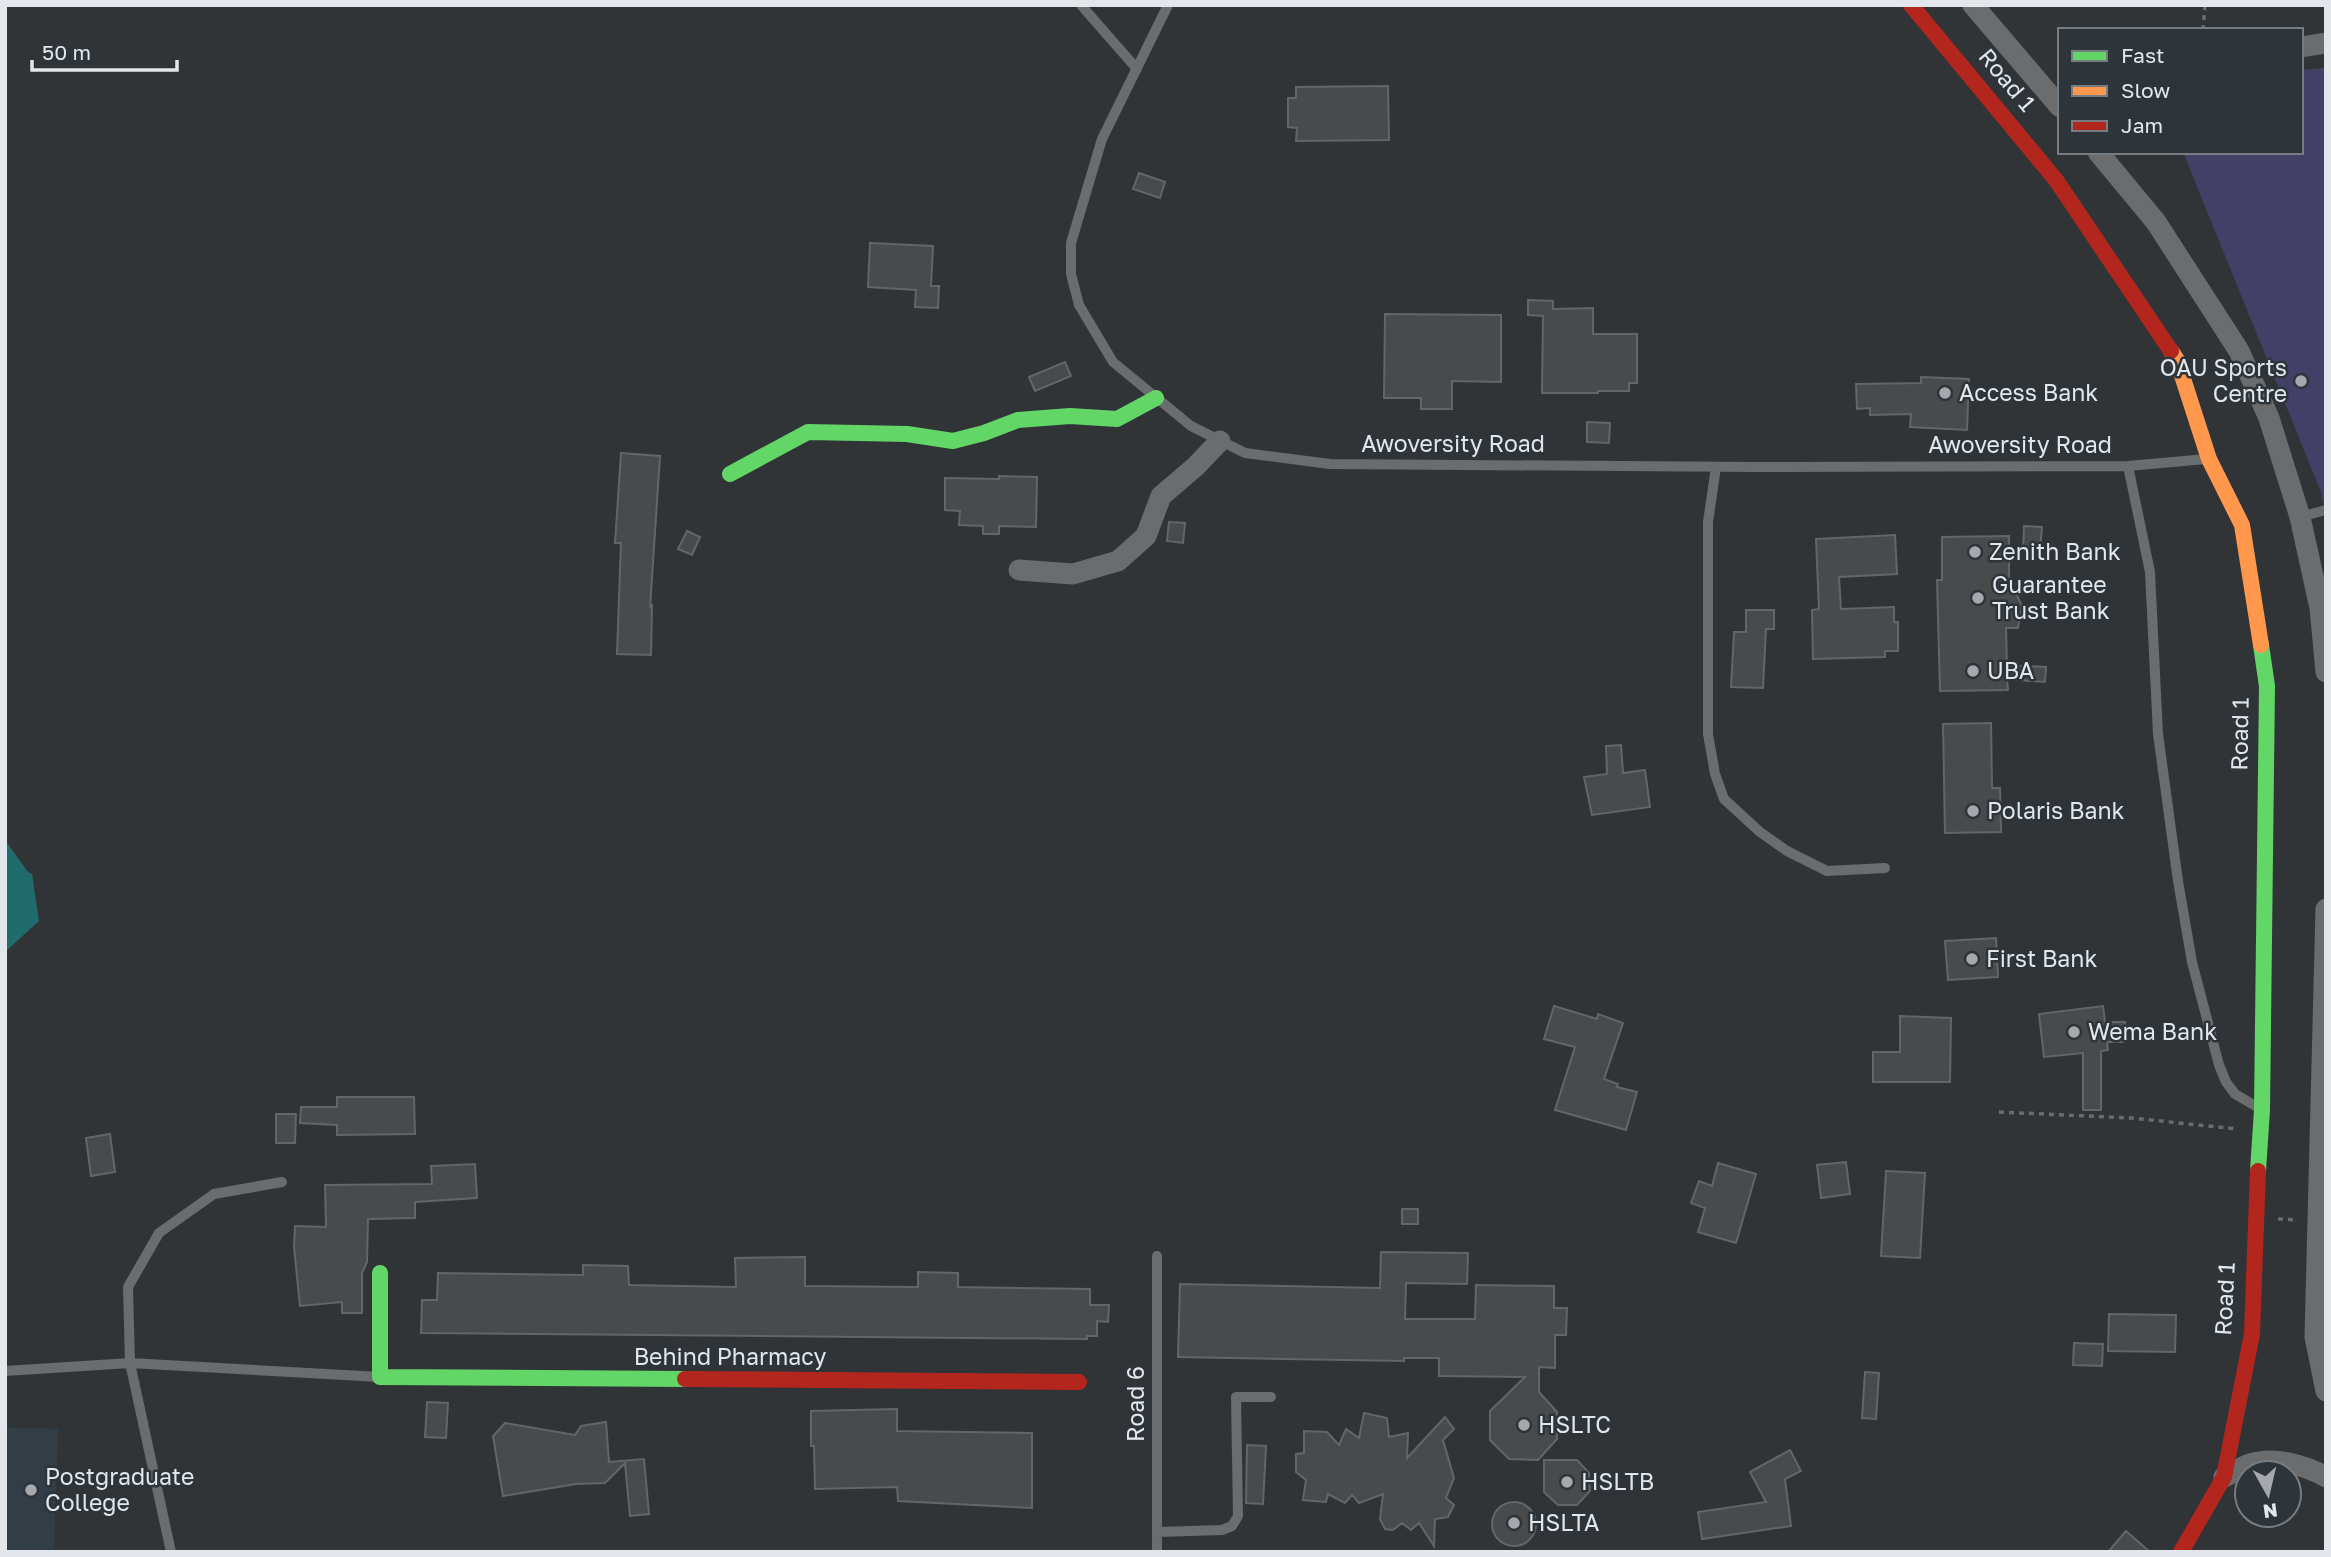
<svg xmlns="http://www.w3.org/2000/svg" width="2331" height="1557" viewBox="0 0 2331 1557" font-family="'Golos Text',sans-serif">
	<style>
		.built { fill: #323d45 }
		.green { fill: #434067 }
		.water { fill: #206c6d }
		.building { fill: #484a4c; stroke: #636568; stroke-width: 2 }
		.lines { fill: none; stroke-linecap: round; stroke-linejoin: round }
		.path { stroke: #696b6d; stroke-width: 3.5; stroke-dasharray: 5 5; stroke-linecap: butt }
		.lane { stroke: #6a6c6d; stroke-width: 10 }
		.street { stroke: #6a6c6d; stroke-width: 21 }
		.fast { stroke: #63d668; stroke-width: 16 }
		.slow { stroke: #ff974d; stroke-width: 16 }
		.jam { stroke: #b3261e; stroke-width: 16 }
		.poi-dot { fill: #a5a8ac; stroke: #2e353a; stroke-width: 2.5 }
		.labels { text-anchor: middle; stroke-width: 5; stroke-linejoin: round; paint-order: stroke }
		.street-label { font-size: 23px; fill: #e3e7eb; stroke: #2e353a }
		.poi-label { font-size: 23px; fill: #e3e7eb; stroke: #2e353a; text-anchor: start }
	</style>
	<rect width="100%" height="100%" fill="#313437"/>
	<!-- built -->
	<path class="built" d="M5,1427L58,1429L54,1552H5Z"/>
	<!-- green -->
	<path class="green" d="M2326,68V515L2321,492L2183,152H2301V70Z"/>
	<!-- water -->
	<path class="water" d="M5,840L28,872L32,874L39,921L5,952Z"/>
	<!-- building -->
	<path class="building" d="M1388,86L1389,140L1296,141L1297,128L1288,127V98H1296V87Z
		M1139,173L1165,182L1160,198L1133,189Z
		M870,243L933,246L931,286H939L938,308L915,307L916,290L868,287Z
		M1528,300L1553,301V309L1593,308V334H1637V383H1629V391H1598V393H1542L1543,316L1528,315Z
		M1385,314L1501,315V382L1452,381V409H1421V398H1384Z
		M1065,362L1071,376L1035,391L1029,377Z
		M1921,377L1969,379L1967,430L1910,427L1911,414L1870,415V408L1857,409L1856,384L1921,383Z
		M1587,422L1610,423L1609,443L1587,442Z
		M621,453L660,456L650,608L652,604L651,655L617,654L621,543H615Z
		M999,476L1037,477L1036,527L999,526V534H983V526L959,525L960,511L945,510V478L999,479Z
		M1169,522L1185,523L1183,543L1167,541Z
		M2024,526L2042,527L2040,550L2023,549Z
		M687,531L700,537L692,555L678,549Z
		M1895,535L1897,574L1839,577L1841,609L1894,607V622H1898V651H1885V657L1813,659L1812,610L1819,609L1816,539Z
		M2009,536V584L2015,591L2022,606L2018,628H2006L2007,665L2046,667L2045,682L2007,679L2008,690L1940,691L1937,580H1942V537Z
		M1746,610H1774V629H1766L1763,688L1731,687L1734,632H1746Z
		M1991,723L1992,788H2000L2001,832L1945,833L1943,724Z
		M1621,745L1623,773L1645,770L1650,807L1592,815L1584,777L1607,774L1606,746Z
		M1996,938L1998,977L1948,980L1945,941Z
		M1554,1006L1597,1019L1598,1014L1623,1023L1604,1079L1618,1084L1617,1087L1637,1092L1626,1130L1555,1110L1575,1047L1544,1039Z
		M2103,1006L2105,1022H2125L2124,1042H2107L2108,1050L2101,1051V1110H2083V1053L2044,1057L2039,1014Z
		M1900,1016L1951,1018L1950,1082H1873V1052H1900Z
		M337,1097H414L415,1134L337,1135V1125L300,1123L301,1107H337Z
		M276,1114H296L295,1143H276Z
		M110,1134L115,1172L91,1176L86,1138Z
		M1846,1162L1850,1194L1821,1198L1817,1165Z
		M1718,1163L1756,1174L1736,1243L1698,1232L1705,1208L1691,1203L1699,1181L1712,1186Z
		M475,1164L477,1198L415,1202V1218L368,1219L367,1262L362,1273V1313H342V1302L300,1306L294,1247L295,1226L326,1227L325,1185L432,1184L431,1166Z
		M1886,1171L1925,1173L1920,1258L1881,1256Z
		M1402,1209H1418V1224H1402Z
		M1381,1252L1468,1253L1467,1284L1406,1283L1405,1319H1475L1476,1285L1554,1286V1308H1567L1566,1335H1555V1368L1539,1367V1392L1557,1412V1439L1538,1460L1509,1459L1490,1440V1411L1525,1377L1439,1376V1358H1404V1361L1178,1357L1180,1284L1380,1288Z
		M805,1257V1286L918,1287V1272L958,1273V1287L1090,1289V1305H1109L1108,1322L1097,1321V1336H1087V1339L421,1333L422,1300H437L438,1273L583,1275V1265L628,1266L629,1285L736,1287L735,1258Z
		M2109,1314L2176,1315L2175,1352L2108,1351Z
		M2074,1343L2103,1344L2102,1366L2073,1365Z
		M1865,1372L1879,1373L1876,1419L1862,1418Z
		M427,1402L448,1403L446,1438L425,1437Z
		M897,1409V1431L1032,1433V1508L898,1501L897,1487L815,1489L814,1446H811V1411Z
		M1364,1413L1387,1418L1389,1437L1408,1433L1407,1458L1445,1417L1454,1429L1443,1440L1454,1478L1446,1498L1454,1505L1448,1517L1435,1519L1434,1546L1419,1523L1411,1530L1402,1523L1393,1530L1385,1529L1380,1519L1383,1494L1359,1503L1352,1495L1345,1503L1328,1494L1326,1502L1303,1500L1306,1480L1296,1472V1454L1304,1453V1431L1327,1432L1339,1445L1346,1429L1359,1438Z
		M606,1422L609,1462L644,1459L649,1514L630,1516L625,1463L605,1483L576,1484L503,1496L493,1436L505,1423L575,1435L581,1426Z
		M1247,1445L1266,1446L1263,1504L1246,1503Z
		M1790,1450L1801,1471L1785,1479L1791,1526L1702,1539L1698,1512L1766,1502L1750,1472Z
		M1544,1460H1577L1589,1473L1590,1491L1577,1505H1558L1544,1492Z
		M1492 1524a22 22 0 1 1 44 0a22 22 0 1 1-44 0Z
		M2126,1531L2150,1552H2108Z"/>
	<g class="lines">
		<!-- path -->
		<path class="path" d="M2203,30L2205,5
			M1999,1112L2131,1118L2238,1129
			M2278,1219L2298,1220"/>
		<!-- lane -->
		<path class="lane" d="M1081,5L1137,69
			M1168,5L1102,139L1071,243V274L1079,305L1113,362L1191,426L1245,453L1330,464L1755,467L2128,466L2206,459
			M2128,466L2150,572L2158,734L2178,881L2192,962L2219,1065L2226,1082L2235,1094L2259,1108
			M1716,467L1708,522V734L1715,774L1724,799L1760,832L1787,851L1827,871L1885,868
			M2300,517L2326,510
			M5,1371L130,1363L380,1377
			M1157,1532L1222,1530L1232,1526L1238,1516L1236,1397H1271
			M171,1552L130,1363L128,1287L159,1233L214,1194L282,1182
			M1157,1552V1256"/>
		<!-- street -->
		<path class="street" d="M1973,5L2060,107
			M2301,47L2326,43
			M2098,152L2156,222L2239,351L2269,418L2300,517L2320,608L2326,672
			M1019,570L1073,574L1118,561L1146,536L1161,496L1195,467L1220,441
			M2326,909L2315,1337L2326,1391
			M2224,1477C2233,1473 2241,1467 2250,1464C2273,1456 2305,1465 2326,1477"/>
		<!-- fast -->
		<path class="fast" d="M730,474L808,432L907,434L953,441L984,433L1018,420L1070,416L1117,419L1156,398
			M2258,1171L2262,1110L2267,686L2261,645
			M380,1273V1377L685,1379"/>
		<!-- slow -->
		<path class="slow" d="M2171,351L2177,360L2209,459L2242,525L2261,645"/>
		<!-- jam -->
		<path class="jam" d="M1911,5L2056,180L2171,351
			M685,1379L1079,1382
			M2181,1552L2224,1477L2252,1334L2258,1171"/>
	</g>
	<!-- markers -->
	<g class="poi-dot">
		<circle cx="2301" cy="381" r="7"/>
		<circle cx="1945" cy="393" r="7"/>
		<circle cx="1975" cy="552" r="7"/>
		<circle cx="1978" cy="598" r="7"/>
		<circle cx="1973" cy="671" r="7"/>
		<circle cx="1973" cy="811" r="7"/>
		<circle cx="1972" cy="959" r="7"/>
		<circle cx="2074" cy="1032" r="7"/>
		<circle cx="1524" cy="1425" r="7"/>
		<circle cx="1567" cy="1482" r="7"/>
		<circle cx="31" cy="1490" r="7"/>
		<circle cx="1514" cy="1523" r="7"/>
	</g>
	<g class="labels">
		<!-- street labels -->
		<g class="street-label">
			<text transform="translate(2007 80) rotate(50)" y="8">Road 1</text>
			<text x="1453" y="452">Awoversity Road</text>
			<text x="2020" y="453">Awoversity Road</text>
			<text transform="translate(2240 734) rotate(-89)" y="8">Road 1</text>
			<text transform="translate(2225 1299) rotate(-87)" y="8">Road 1</text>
			<text x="730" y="1365">Behind Pharmacy</text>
			<text transform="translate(1136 1404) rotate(-90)" y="8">Road 6</text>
		</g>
		<!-- poi labels -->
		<g class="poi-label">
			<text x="2287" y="376" text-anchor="end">OAU Sports<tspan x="2287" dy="26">Centre</tspan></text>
			<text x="1959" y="401">Access Bank</text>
			<text x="1989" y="560">Zenith Bank</text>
			<text x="1992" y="593">Guarantee<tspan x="1992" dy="26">Trust Bank</tspan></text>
			<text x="1987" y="679">UBA</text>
			<text x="1987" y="819">Polaris Bank</text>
			<text x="1986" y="967">First Bank</text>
			<text x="2088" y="1040">Wema Bank</text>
			<text x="1538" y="1433">HSLTC</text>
			<text x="45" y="1485">Postgraduate<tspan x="45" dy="26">College</tspan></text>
			<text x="1581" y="1490">HSLTB</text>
			<text x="1528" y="1531">HSLTA</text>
		</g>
	</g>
	<!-- border -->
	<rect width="2331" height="1557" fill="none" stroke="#e3e7eb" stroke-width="14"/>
	<!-- legend -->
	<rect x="2058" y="28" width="245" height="126" fill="#2e353a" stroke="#767c81" stroke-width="2"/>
	<rect x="2072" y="51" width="35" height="10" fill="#63d668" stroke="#767c81" stroke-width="2"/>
	<text x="2121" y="63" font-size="21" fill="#e3e7eb">Fast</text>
	<rect x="2072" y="86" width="35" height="10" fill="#ff974d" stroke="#767c81" stroke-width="2"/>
	<text x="2121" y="98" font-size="21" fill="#e3e7eb">Slow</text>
	<rect x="2072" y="121" width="35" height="10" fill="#b3261e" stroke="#767c81" stroke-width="2"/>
	<text x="2121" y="133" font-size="21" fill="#e3e7eb">Jam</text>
	<!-- north arrow -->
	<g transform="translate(2268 1494) rotate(172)"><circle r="33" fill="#2e353a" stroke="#767c81" stroke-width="2"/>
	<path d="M0-5L12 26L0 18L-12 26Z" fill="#a5a8ac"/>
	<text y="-10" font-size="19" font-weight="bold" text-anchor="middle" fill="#e3e7eb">N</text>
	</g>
	<!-- scale -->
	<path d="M32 60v10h145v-10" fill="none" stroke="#e3e7eb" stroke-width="3.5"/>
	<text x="42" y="60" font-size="21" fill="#e3e7eb" stroke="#2e353a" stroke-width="5" paint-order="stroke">50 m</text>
</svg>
